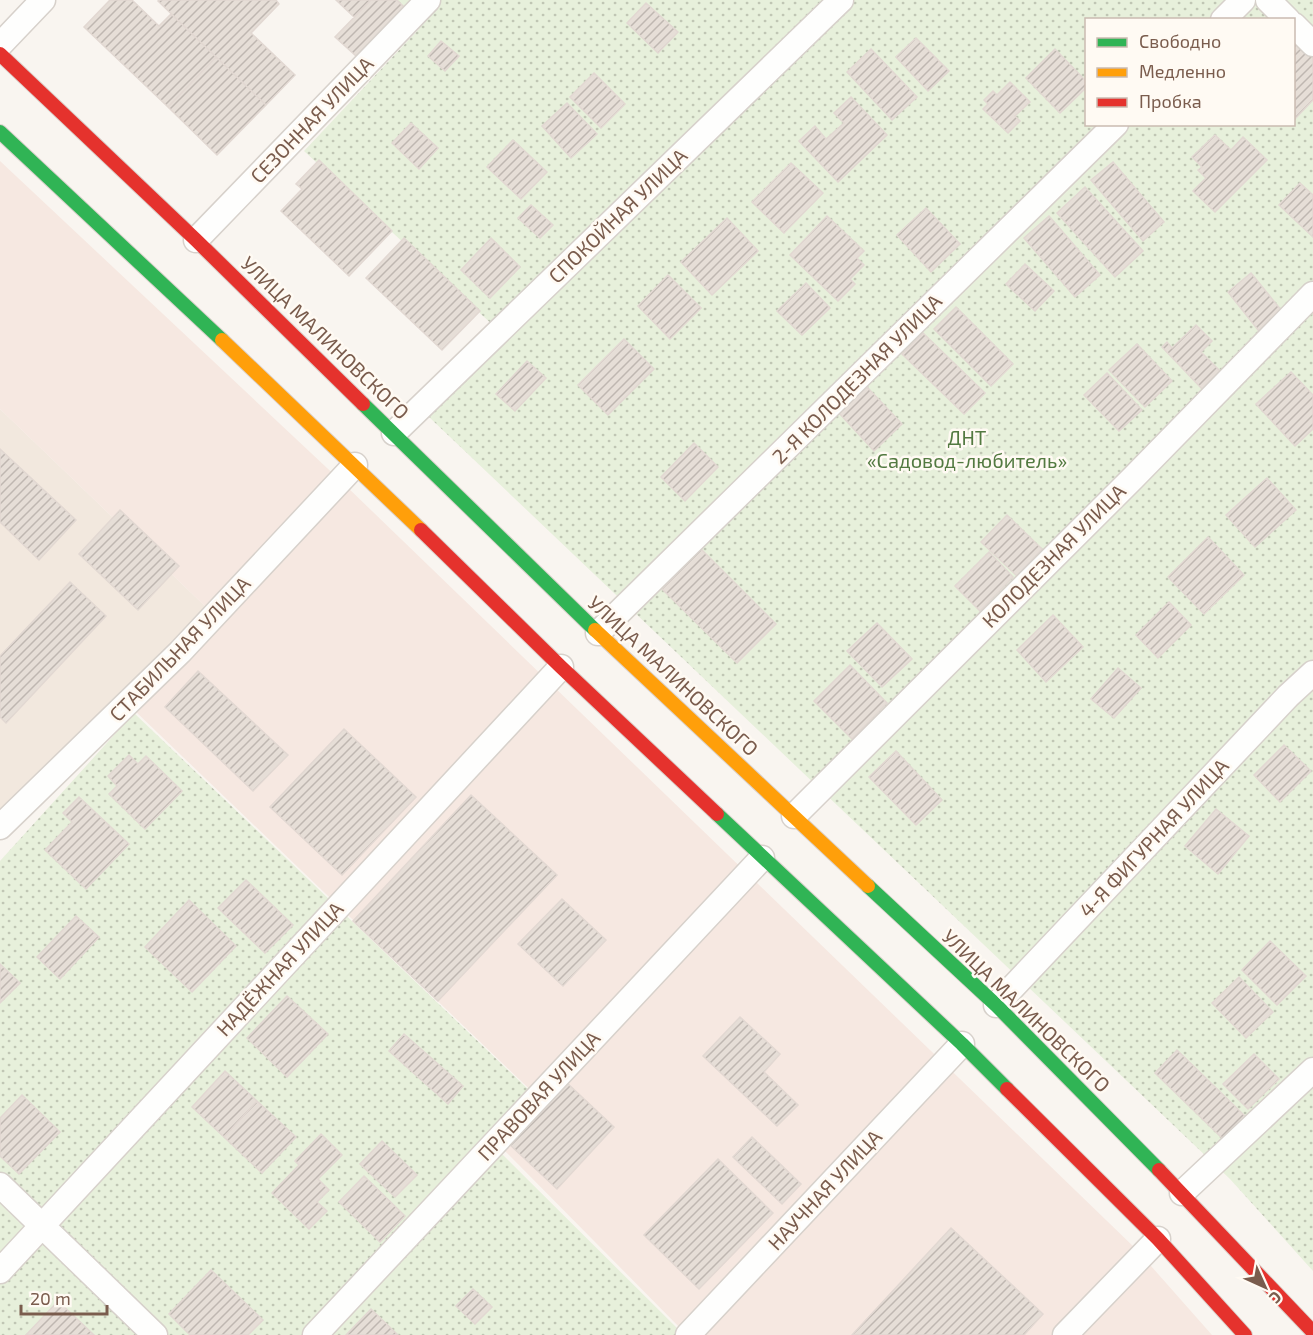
<svg xmlns="http://www.w3.org/2000/svg" width="1313" height="1335" viewBox="0 0 1313 1335" font-family="'Exo 2',sans-serif">
	<style>
		.residential { fill: #f2e8de }
		.commercial { fill: #f6e8e1 }
		.grass { fill: url(#grass-dots); fill-rule: evenodd }
		.building { fill: url(#building-hatch); stroke: #e2d8d2; stroke-width: 1.5 }
		.lines { fill: none; stroke-linecap: round; stroke-linejoin: round }
		.street-casing { stroke: #d7d1cb; stroke-width: 27 }
		.fast-casing { stroke: #dad1cc; stroke-width: 16 }
		.slow-casing { stroke: #dad1cc; stroke-width: 16 }
		.jam-casing { stroke: #dad1cc; stroke-width: 16 }
		.street { stroke: #fefefd; stroke-width: 24 }
		.fast { stroke: #30b455; stroke-width: 14 }
		.slow { stroke: #ff9f0a; stroke-width: 14 }
		.jam { stroke: #e5322d; stroke-width: 14 }
		.labels { text-anchor: middle; stroke-width: 5; stroke-linejoin: round; paint-order: stroke }
		.street-label { font-size: 20px; fill: #7a5c4d; stroke: #fffaf3 }
		.park-label { font-size: 20px; fill: #537a41; stroke: #fffaf3 }
	</style>
	<defs>
		<pattern id="grass-dots" width="8" height="8" patternUnits="userSpaceOnUse" patternTransform="scale(1.5)"><rect width="8" height="8" fill="#e7f0db"/><path d="M2 2h.1M6 6h.1" fill="none" stroke="#c0c6b4" stroke-width="1.8" stroke-linecap="round"/></pattern>
		<pattern id="building-hatch" width="6" height="6" patternUnits="userSpaceOnUse" patternTransform="scale(1.5)"><rect width="6" height="6" fill="#e6ded7"/><path d="M-1 1l2-2M0 6l6-6M5 7l2-2" fill="none" stroke="#bfb7b1"/></pattern>
	</defs>
	<rect width="100%" height="100%" fill="#f9f5f0"/>
	<!-- residential -->
	<path class="residential" d="M0,409L210,611L0,827Z"/>
	<!-- commercial -->
	<path class="commercial" d="M0,161L343,483L1136,1249L1212,1335H687L501,1147L543,1102L135,711L210,611L0,409Z"/>
	<!-- grass -->
	<path class="grass" d="M389,0H1313V1271L1230,1179L429,417L508,339L304,151L419,29ZM1086,20H1294V124H1086Z
		M134,713L532,1093L487,1139L684,1335H0V861Z"/>
	<!-- building -->
	<path class="building" d="M110,0H132L159,26L171,14L216,57L168,107L84,27Z
		M159,0H276L279,4L251,33L295,75L266,105L158,1Z
		M336,0H371L354,17Z
		M371,0H397L404,7L356,56L335,37Z
		M646,3L678,32L658,53L627,23Z
		M916,38L949,71L928,91L896,57Z
		M1294,38L1313,58V100L1295,119Z
		M441,41L459,56L445,71L428,56Z
		M871,49L917,97L892,120L847,72Z
		M1055,49L1086,81V88L1060,113L1026,78Z
		M216,57L266,105L217,155L168,107Z
		M594,73L625,104L601,128L570,97Z
		M1010,82L1030,102L1015,116L1020,121L1008,133L983,109L988,104L984,100L993,91L997,95Z
		M851,97L887,135L838,182L799,141L815,126L826,139L844,123L834,113Z
		M567,103L597,134L571,158L542,126Z
		M411,123L438,148L419,169L392,143Z
		M1215,135L1231,150L1243,137L1267,160L1215,212L1193,191L1206,178L1198,170L1202,167L1192,157Z
		M513,140L547,172L521,199L487,167Z
		M319,160L392,231L349,276L281,211L302,189L296,184Z
		M1113,162L1164,222L1143,241L1091,180Z
		M791,163L823,193L784,233L752,202Z
		M1300,183L1313,195V237L1279,205Z
		M1085,187L1143,251L1115,277L1057,213Z
		M531,205L553,225L540,238L518,218Z
		M926,208L960,244L931,272L897,235Z
		M827,216L864,251L857,258L864,265L850,279L855,284L838,301L790,255Z
		M1049,216L1100,275L1075,297L1024,238Z
		M727,218L758,251L712,295L681,262Z
		M404,238L480,311L442,350L366,278Z
		M491,238L520,267L490,298L461,270Z
		M1025,264L1054,291L1035,311L1006,284Z
		M1251,273L1286,316L1262,335L1228,292Z
		M668,275L701,308L670,339L638,306Z
		M806,283L830,308L802,335L777,311Z
		M956,307L1013,364L991,386L934,329Z
		M1196,325L1212,341L1201,352L1222,373L1203,390L1162,347L1167,342L1172,348Z
		M923,333L985,393L964,414L902,354Z
		M624,339L654,369L608,415L578,385Z
		M1137,344L1172,381L1145,407L1109,370Z
		M527,361L546,378L515,411L496,394Z
		M1291,372L1313,395V429L1295,446L1256,404Z
		M1107,373L1142,410L1119,431L1084,395Z
		M867,387L902,424L874,451L839,413Z
		M694,443L718,467L685,501L661,477Z
		M0,449L76,520L39,560L0,522Z
		M1267,478L1296,510L1255,547L1226,515Z
		M120,510L179,566L138,610L79,554Z
		M1007,515L1042,549L1017,576L981,542Z
		M1208,537L1244,575L1204,614L1168,577Z
		M701,549L776,624L737,663L662,589Z
		M989,552L1013,577L980,611L955,586Z
		M70,582L106,616L6,723L0,717V656Z
		M1169,602L1191,625L1158,658L1136,635Z
		M1053,615L1083,647L1046,682L1017,650Z
		M877,623L912,659L882,687L847,651Z
		M850,665L887,703L852,739L814,701Z
		M1118,668L1141,688L1114,718L1091,699Z
		M198,671L288,755L253,791L165,707Z
		M344,729L416,797L342,875L270,807Z
		M1284,745L1311,771L1280,802L1254,775Z
		M896,751L942,800L916,825L869,777Z
		M129,755L138,764L146,756L182,791L145,829L109,794L117,786L108,776Z
		M471,795L557,875L438,1001L353,921Z
		M79,797L129,844L86,889L45,850L72,822L63,813Z
		M1216,809L1249,836L1218,874L1185,846Z
		M246,880L293,925L265,953L218,908Z
		M562,899L606,940L563,986L518,944Z
		M189,900L236,946L192,992L145,947Z
		M76,916L99,937L60,979L37,957Z
		M1270,941L1306,976L1277,1005L1242,970Z
		M0,964L20,983L0,1003Z
		M1239,977L1273,1012L1246,1038L1212,1003Z
		M287,996L328,1034L287,1077L247,1038Z
		M740,1017L780,1054L764,1072L798,1105L777,1126L703,1056Z
		M404,1034L463,1086L448,1104L389,1051Z
		M1177,1050L1246,1117L1224,1140L1155,1073Z
		M1254,1054L1279,1079L1248,1109L1223,1084Z
		M225,1071L257,1101L224,1137L192,1107Z
		M566,1082L614,1127L557,1189L509,1144Z
		M22,1095L60,1132L19,1174L0,1156V1118Z
		M257,1101L296,1137L262,1173L224,1137Z
		M321,1134L342,1155L318,1179L329,1190L317,1202L327,1211L309,1229L272,1193L299,1165L295,1161Z
		M752,1137L801,1184L782,1204L733,1157Z
		M382,1141L417,1175L395,1197L360,1164Z
		M718,1159L773,1213L699,1289L644,1235Z
		M364,1176L405,1216L380,1242L339,1202Z
		M951,1228L1043,1314L1024,1335H852Z
		M211,1270L263,1320L248,1335H190L169,1314Z
		M473,1289L492,1307L475,1324L456,1306Z
		M58,1301L94,1335H26Z
		M371,1309L398,1335H346Z"/>
	<g class="lines">
		<defs>
			<path id="street" d="M1268,0L1288,20
				M1223,20L1243,0
				M1294,25L1313,44
				M0,45L43,0
				M196,240L428,0
				M394,433L841,0
				M598,633L1116,124
				M794,816L1133,478L1313,294
				M0,827L180,652L355,465
				M996,1005L1288,696L1313,673
				M0,1185L155,1335
				M1182,1193L1313,1070
				M0,1271L561,667
				M315,1335L762,858
				M688,1335L962,1044
				M1065,1335L1158,1239"/>
			<path id="fast" d="M0,132L222,340
				M363,404L595,630
				M717,814L962,1044L1007,1089
				M868,886L996,1005L1159,1170"/>
			<path id="slow" d="M222,340L421,530
				M595,630L868,886"/>
			<path id="jam" d="M0,54L196,240L363,404
				M421,530L561,667L717,814
				M1007,1089L1158,1239L1245,1335
				M1159,1170L1313,1332"/>
		</defs>
		<!-- street casing -->
		<use href="#street" class="street-casing"/>
		<!-- fast casing -->
		<use href="#fast" class="fast-casing"/>
		<!-- slow casing -->
		<use href="#slow" class="slow-casing"/>
		<!-- jam casing -->
		<use href="#jam" class="jam-casing"/>
		<!-- street -->
		<use href="#street" class="street"/>
		<!-- fast -->
		<use href="#fast" class="fast"/>
		<!-- slow -->
		<use href="#slow" class="slow"/>
		<!-- jam -->
		<use href="#jam" class="jam"/>
	</g>
	<g class="labels">
		<!-- street labels -->
		<g class="street-label">
			<text transform="translate(312 120) rotate(-46)" y="7">СЕЗОННАЯ УЛИЦА</text>
			<text transform="translate(618 216) rotate(-44)" y="7">СПОКОЙНАЯ УЛИЦА</text>
			<text transform="translate(325 338) rotate(44)" y="7">УЛИЦА МАЛИНОВСКОГО</text>
			<text transform="translate(857 379) rotate(-45)" y="7">2-Я КОЛОДЕЗНАЯ УЛИЦА</text>
			<text transform="translate(1054 556) rotate(-45)" y="7">КОЛОДЕЗНАЯ УЛИЦА</text>
			<text transform="translate(180 649) rotate(-46)" y="7">СТАБИЛЬНАЯ УЛИЦА</text>
			<text transform="translate(673 676) rotate(43)" y="7">УЛИЦА МАЛИНОВСКОГО</text>
			<text transform="translate(1154 838) rotate(-47)" y="7">4-Я ФИГУРНАЯ УЛИЦА</text>
			<text transform="translate(280 969) rotate(-47)" y="7">НАДЁЖНАЯ УЛИЦА</text>
			<text transform="translate(1026 1011) rotate(44)" y="7">УЛИЦА МАЛИНОВСКОГО</text>
			<text transform="translate(539 1096) rotate(-47)" y="7">ПРАВОВАЯ УЛИЦА</text>
			<text transform="translate(825 1190) rotate(-47)" y="7">НАУЧНАЯ УЛИЦА</text>
		</g>
		<!-- park labels -->
		<g class="park-label">
			<text x="967" y="445">ДНТ<tspan x="967" dy="23">«Садовод-любитель»</tspan></text>
		</g>
	</g>
	<!-- legend -->
	<rect x="1085" y="18" width="210" height="108" fill="#fffaf3" stroke="#cabbb1" stroke-width="1.5"/>
	<rect x="1097" y="38" width="30" height="9" fill="#30b455" stroke="#cabbb1" stroke-width="1.5"/>
	<text x="1139" y="48" font-size="18" fill="#7a5c4d">Свободно</text>
	<rect x="1097" y="68" width="30" height="9" fill="#ff9f0a" stroke="#cabbb1" stroke-width="1.5"/>
	<text x="1139" y="78" font-size="18" fill="#7a5c4d">Медленно</text>
	<rect x="1097" y="98" width="30" height="9" fill="#e5322d" stroke="#cabbb1" stroke-width="1.5"/>
	<text x="1139" y="108" font-size="18" fill="#7a5c4d">Пробка</text>
	<!-- north arrow -->
	<g transform="translate(1265 1287) rotate(135)" stroke="#fffaf3" stroke-width="4.5" paint-order="stroke">
	<path d="M0-4.5L10 22L0 15L-10 22Z" fill="#7a5c4d"/>
	<text y="-9" font-size="16" font-weight="bold" text-anchor="middle" fill="#7a5c4d">С</text>
	</g>
	<!-- scale -->
	<path d="M21 1305v9h86v-9" fill="none" stroke="#7a5c4d" stroke-width="3"/>
	<text x="30" y="1305" font-size="18" fill="#7a5c4d" stroke="#fffaf3" stroke-width="4.5" paint-order="stroke">20 m</text>
</svg>
